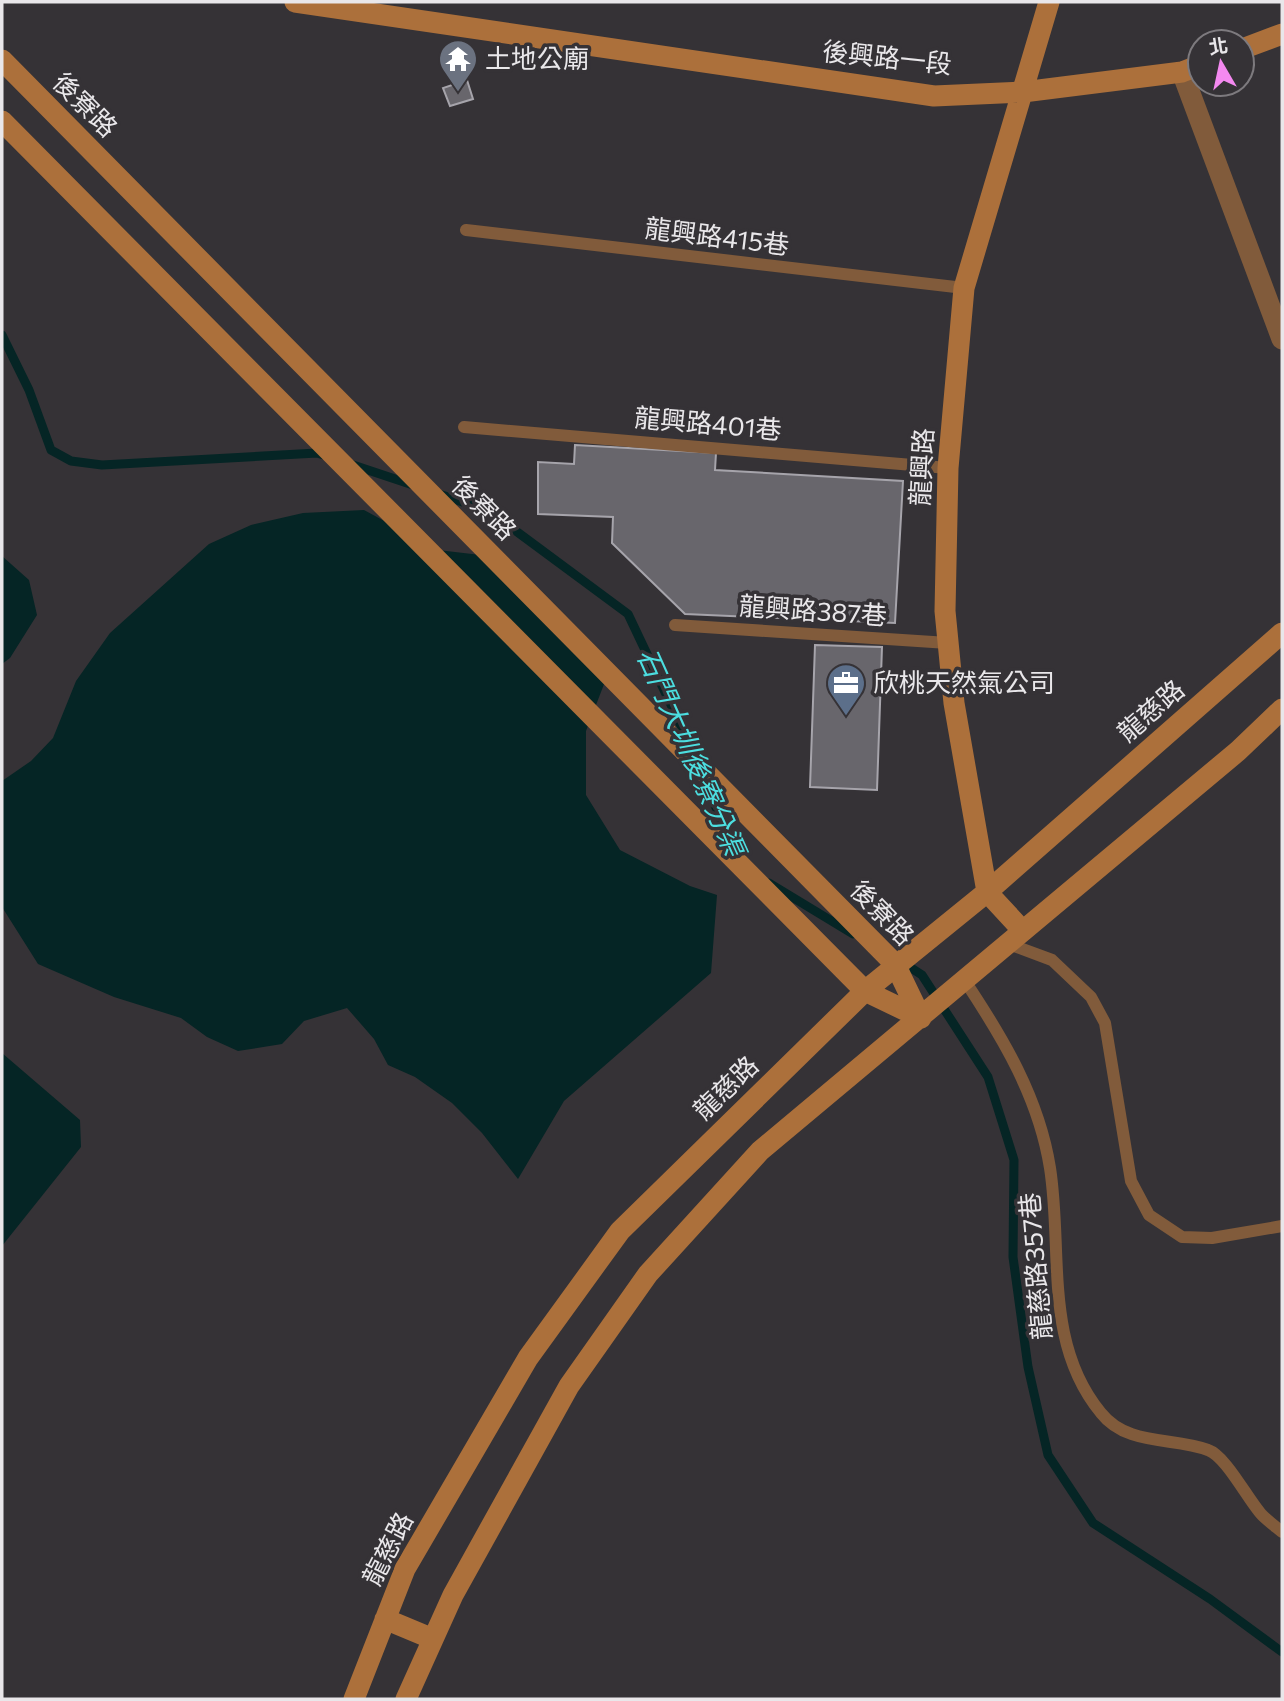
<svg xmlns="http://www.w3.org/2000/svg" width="1284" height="1701" viewBox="0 0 1284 1701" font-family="Commissioner,'Noto Sans TC',sans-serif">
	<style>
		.water { fill: #052525 }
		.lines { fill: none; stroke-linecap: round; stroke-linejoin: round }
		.stream { stroke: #052525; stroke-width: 9 }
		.building { fill: #68666c; stroke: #a6a4ab; stroke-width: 2 }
		.lane { stroke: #815b3b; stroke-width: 12 }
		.street { stroke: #815b3b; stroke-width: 21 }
		.secondary { stroke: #ac703b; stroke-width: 21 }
		.labels { text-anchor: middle; stroke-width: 7; stroke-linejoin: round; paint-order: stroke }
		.street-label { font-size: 26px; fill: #e9e7ea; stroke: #353236 }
		.poi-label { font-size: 26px; fill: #e9e7ea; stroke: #353236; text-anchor: start }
		.water-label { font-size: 28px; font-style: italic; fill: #4cdee0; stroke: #353236 }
	</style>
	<rect width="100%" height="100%" fill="#353236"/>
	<!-- water -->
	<path class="water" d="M364,510L438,550L506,558L606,679L586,731V795L620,850L690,886L717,895L711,973L564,1101L518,1179L482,1133L452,1103L415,1077L388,1065L374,1039L347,1008L304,1021L282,1044L238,1051L207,1037L181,1018L114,997L38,964L2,907V781L31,761L53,738L76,681L110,633L209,544L251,525L303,513Z
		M2,556L29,580L37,615L10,658L2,664Z
		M2,1053L80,1120L81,1147L2,1246Z"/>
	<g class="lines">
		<!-- stream -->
		<path class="stream" d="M2,335L29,390L51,450L71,461L102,465L317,453L327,456
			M350,464L416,486
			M439,494L489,511L628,614L692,749
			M705,781L733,849
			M769,883L853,934
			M902,962L922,975L988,1077L1014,1160L1013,1257L1028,1367L1048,1455L1093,1523L1210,1599L1282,1652"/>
	</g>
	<!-- building -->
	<path class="building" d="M467,80L473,99L450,106L443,88Z
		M575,445L716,453L715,470L903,481L895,623L685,614L612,543L613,517L538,514V462L574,464Z
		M815,645L882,647L877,790L810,787Z"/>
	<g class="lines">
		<!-- lane -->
		<path class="lane" d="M466,230L964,288
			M464,427L948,468
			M675,625L948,643
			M1006,943L1052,960L1091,997L1105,1023L1131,1181L1149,1215L1182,1237L1212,1238L1282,1226
			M965,981C1003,1038 1039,1098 1050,1168C1063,1251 1043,1343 1101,1413C1127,1446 1172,1437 1208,1450C1226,1456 1248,1500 1262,1515C1268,1521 1276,1527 1282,1532"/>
		<!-- street -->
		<path class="street" d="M1182,72L1282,339"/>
		<!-- secondary -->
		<path class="secondary" d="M295,2L934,96L1023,92L1182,72L1200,65
			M1242,49L1282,34
			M2,60L895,964L921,1018
			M2,121L865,991L921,1018
			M1023,931L987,892L954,703L945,611L948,468L964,288L1049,2
			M385,1619L433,1639
			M354,1699L405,1569L528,1358L620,1231L865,991L987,892L1282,633
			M406,1699L453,1595L569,1386L648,1274L760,1151L1238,751L1282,709"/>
	</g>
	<!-- icons -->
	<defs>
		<symbol id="temple-pin" viewBox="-11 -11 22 30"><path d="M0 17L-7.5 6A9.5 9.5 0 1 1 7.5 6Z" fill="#6b7280" stroke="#353236"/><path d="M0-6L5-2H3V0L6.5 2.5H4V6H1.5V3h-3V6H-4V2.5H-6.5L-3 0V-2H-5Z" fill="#fff"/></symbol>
		<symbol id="office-pin" viewBox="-11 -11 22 30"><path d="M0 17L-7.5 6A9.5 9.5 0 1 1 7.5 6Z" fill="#5c6f8a" stroke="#353236"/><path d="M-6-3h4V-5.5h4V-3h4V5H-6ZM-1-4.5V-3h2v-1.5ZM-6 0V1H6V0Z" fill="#fff"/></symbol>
	</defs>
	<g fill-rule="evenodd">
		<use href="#temple-pin" x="436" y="37" width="44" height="60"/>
		<use href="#office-pin" x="824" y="661" width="44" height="60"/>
	</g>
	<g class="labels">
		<!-- street labels -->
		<g class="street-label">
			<text transform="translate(887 58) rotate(6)" y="9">後興路一段</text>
			<text transform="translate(85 105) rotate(45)" y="9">後寮路</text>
			<text transform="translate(717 237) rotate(7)" y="9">龍興路415巷</text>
			<text transform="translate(708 424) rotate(5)" y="9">龍興路401巷</text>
			<text transform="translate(922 467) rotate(-87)" y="9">龍興路</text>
			<text transform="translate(484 508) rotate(45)" y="9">後寮路</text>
			<text transform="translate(813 611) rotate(4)" y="9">龍興路387巷</text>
			<text transform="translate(1151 711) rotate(-41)" y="9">龍慈路</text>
			<text transform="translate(882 913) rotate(46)" y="9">後寮路</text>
			<text transform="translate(726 1088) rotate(-44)" y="9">龍慈路</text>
			<text transform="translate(1036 1266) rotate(-95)" y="9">龍慈路357巷</text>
			<text transform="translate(388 1549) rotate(-63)" y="9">龍慈路</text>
		</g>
		<!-- poi labels -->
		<g class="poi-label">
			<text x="485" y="68">土地公廟</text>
			<text x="873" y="692">欣桃天然氣公司</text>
		</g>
		<!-- water labels -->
		<g class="water-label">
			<text transform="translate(691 752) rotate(66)" y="10">石門大圳後寮分渠</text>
		</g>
	</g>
	<!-- border -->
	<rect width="1284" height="1701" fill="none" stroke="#e9e7ea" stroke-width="7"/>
	<!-- north arrow -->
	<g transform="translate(1221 63) rotate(351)"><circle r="33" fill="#353236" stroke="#7d7a7e" stroke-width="2"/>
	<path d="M0-5L12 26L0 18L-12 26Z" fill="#f489f0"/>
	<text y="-10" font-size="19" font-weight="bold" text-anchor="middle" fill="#e9e7ea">北</text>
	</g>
</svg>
